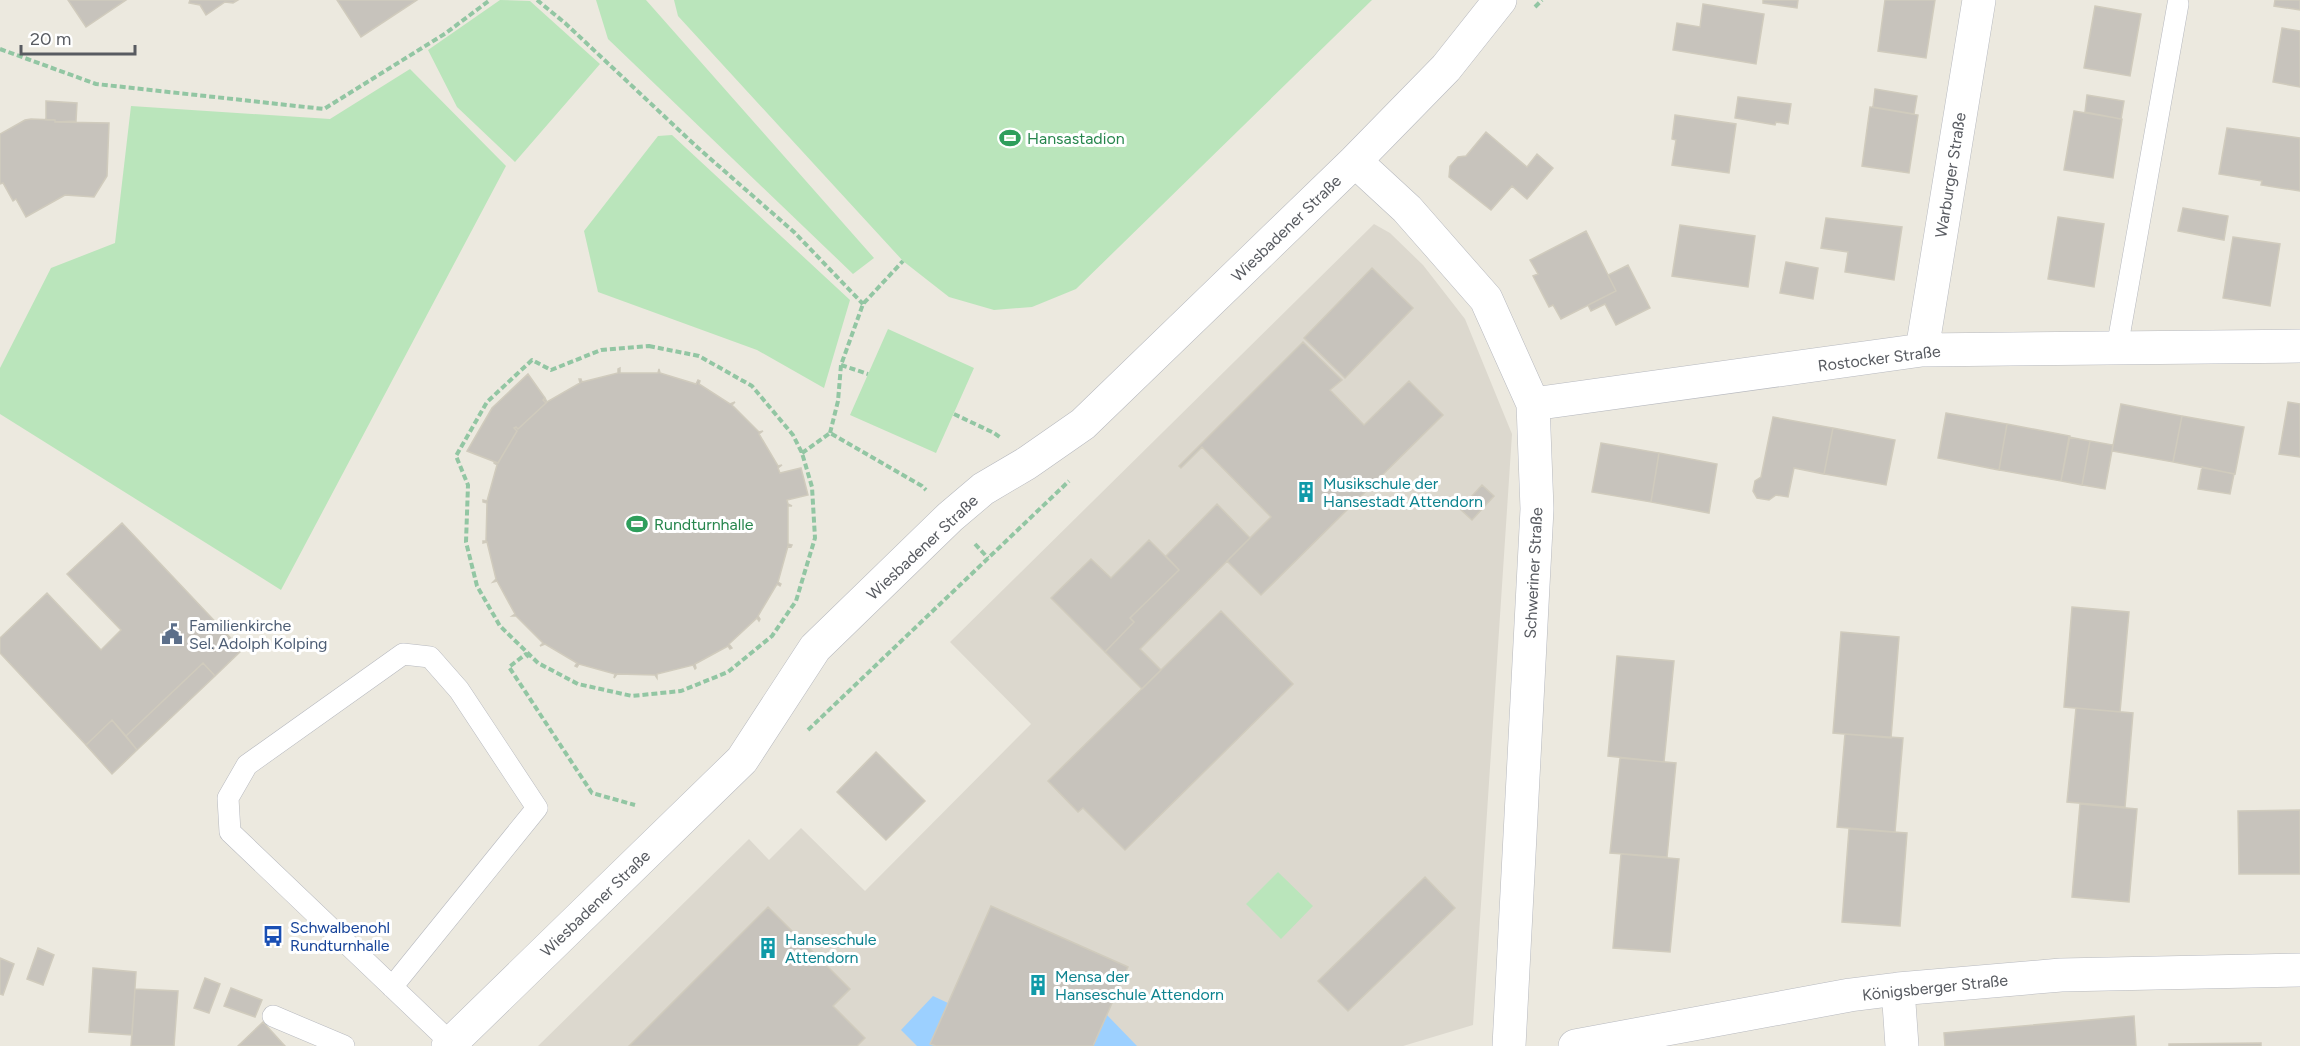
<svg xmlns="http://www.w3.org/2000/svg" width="2300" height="1046" viewBox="0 0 2300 1046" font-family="Figtree,sans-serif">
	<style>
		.education { fill: #dcd8ce }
		.green { fill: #bae5bb }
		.water { fill: #9cd0ff }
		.building { fill: #c7c3bc; stroke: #d0cbbd; stroke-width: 1.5 }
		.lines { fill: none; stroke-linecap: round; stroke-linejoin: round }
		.lane-casing { stroke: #b7b9bf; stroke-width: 22 }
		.street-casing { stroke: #b7b9bf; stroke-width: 34 }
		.path { stroke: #92c6a3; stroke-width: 4; stroke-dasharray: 6 3; stroke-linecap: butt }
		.lane { stroke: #fff; stroke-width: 21 }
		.street { stroke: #fff; stroke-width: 33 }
		.labels { text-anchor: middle; stroke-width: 6; stroke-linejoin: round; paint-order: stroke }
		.leisure-label { font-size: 16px; fill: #27864d; stroke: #fff; text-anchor: start }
		.street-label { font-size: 16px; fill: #585b61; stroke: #fff }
		.culture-label { font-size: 16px; fill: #0d838f; stroke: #fff; text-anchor: start }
		.service-label { font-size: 16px; fill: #4e5e75; stroke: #fff; text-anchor: start }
		.transit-label { font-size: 16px; fill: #164399; stroke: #fff; text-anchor: start }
	</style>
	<rect width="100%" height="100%" fill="#ece9df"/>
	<!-- education -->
	<path class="education" d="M1374,224L1390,233L1423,265L1465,319L1512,434L1473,1025L1403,1046H538L749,839L769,860L801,828L865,891L1031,724L950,642Z"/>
	<!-- green -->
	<path class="green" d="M500,0L530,1L600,64L515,162L457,107L428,50Z
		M596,0H646L874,258L853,274L608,39Z
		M674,0H1372L1076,289L1032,307L994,310L949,297L903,261L678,16Z
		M410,69L506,166L281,590L0,414V368L51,268L115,243L131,106L330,119Z
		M672,135L850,300L824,388L757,350L598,292L584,231L658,136Z
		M888,329L974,368L936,453L850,415Z
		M1278,872L1313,906L1281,939L1246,904Z"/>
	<!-- water -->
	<path class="water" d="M933,996L948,1003L931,1043L936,1046H917L901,1030Z
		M1107,1015L1137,1046H1093Z"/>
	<!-- building -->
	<path class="building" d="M68,0H126L86,27Z
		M190,0H238L233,3L225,2L206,15L200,5L189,3Z
		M337,0H417L361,37Z
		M1763,0H1798L1797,8L1763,3Z
		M1885,0H1935L1926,58L1878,51Z
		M2275,0H2300V10L2274,6Z
		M1703,4L1764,14L1756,64L1673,50L1677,23L1700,27Z
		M2095,6L2141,14L2130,76L2084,68Z
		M2282,28L2300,31V87L2273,82Z
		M1875,89L1917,96L1914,114L1873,107Z
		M2087,95L2124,101L2121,119L2085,112Z
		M1738,97L1791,104L1788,124L1776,122L1775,125L1735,118Z
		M46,101L77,103L76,121L55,122V120H46Z
		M1870,107L1918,115L1909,173L1862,166Z
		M2074,111L2122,119L2113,178L2064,170Z
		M1675,115L1736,124L1729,173L1672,165L1676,140L1672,139Z
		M31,119L55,120V122L109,123L107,176L94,197L65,195L26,217L16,199L13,201L3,183L0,184V134L25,120Z
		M2227,128L2300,138V191L2261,185L2262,181L2219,174Z
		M1486,132L1527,167L1537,154L1553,168L1527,199L1512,186L1491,210L1449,177L1450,166L1458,157L1466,156Z
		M2183,208L2228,216L2224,240L2178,231Z
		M2058,217L2104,224L2094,287L2048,279Z
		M1826,218L1902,227L1894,280L1845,272L1848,252L1821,248Z
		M1680,225L1755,236L1748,287L1672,276Z
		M1586,231L1616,291L1561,319L1553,305L1549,307L1533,276L1538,274L1530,260Z
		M2233,237L2280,244L2270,306L2223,298Z
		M1786,262L1818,268L1813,299L1780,293Z
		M1628,265L1650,308L1616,325L1605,304L1591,311L1588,305L1616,291L1608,275Z
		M1372,268L1413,308L1345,378L1304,338Z
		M1303,342L1342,380L1330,390L1364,425L1409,381L1443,415L1261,595L1227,561L1271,517L1202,447L1181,468L1179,466Z
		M620,368V373H658L659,369L660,373L696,384L698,380L700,381L699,384L730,404L735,402L732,405L759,432L763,431L759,434L778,466L782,465L778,468L780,473L801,468L808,495L787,500L788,504L792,506H788V544L792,545L791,547L788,546L778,582L781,584L780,586L777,584L758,616L760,619L759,621L757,618L729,644L732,648L730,649L728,646L695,664L696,668L695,669L693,665L657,674V678L655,675L617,674L614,678L615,674L579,664L577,667L575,666L577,663L545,644L540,646L543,643L516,616H512L515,614L497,581L493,582L496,579L487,542L483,543V541H486L487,503L483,502V500L487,501L497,465L494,463V462L498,463L517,431L514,428L516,427L518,429L546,403L543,400L545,398L547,402L580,383L579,379H581L582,382L618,373V369Z
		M528,374L545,398L543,400L546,403L518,429L516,427L514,428L517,431L498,463L467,451L492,408Z
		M2288,402L2300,404V457L2279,454Z
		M2121,404L2182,416L2173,462L2112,451Z
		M1946,413L2007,424L1999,470L1938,458Z
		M2182,416L2244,427L2235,474L2173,462Z
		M1773,417L1833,428L1824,474L1794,468L1788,497L1776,495L1769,500L1757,498L1753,491L1755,481L1761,477Z
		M2007,424L2070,436L2061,481L1999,470Z
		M1833,428L1895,440L1886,485L1824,474Z
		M2069,437L2090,441L2082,485L2061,481Z
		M2090,441L2113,445L2105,489L2082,485Z
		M1601,443L1659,453L1651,502L1592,492Z
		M1659,453L1717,464L1709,513L1651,502Z
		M2202,467L2234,474L2230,494L2198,489Z
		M1482,485L1494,496L1472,520L1460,509Z
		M1217,504L1250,538L1140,649L1161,670L1142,689L1105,652L1134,622L1130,618L1179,570L1166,556Z
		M122,523L242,650L215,676L203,663L126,736L112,720L86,745L0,653V638L47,593L101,650L121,630L67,574Z
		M1149,540L1179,570L1130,618L1134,622L1105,652L1051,598L1091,559L1111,578Z
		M2072,607L2129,612L2120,712L2064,707Z
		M1221,611L1293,684L1125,850L1083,808L1078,812L1048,781Z
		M1841,632L1899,637L1891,738L1833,733Z
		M1617,656L1674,661L1664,762L1608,756Z
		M203,663L215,676L137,750L126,736Z
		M2076,708L2133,713L2125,807L2067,802Z
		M112,720L137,750L112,774L86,745Z
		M1845,734L1903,738L1895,832L1837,827Z
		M876,752L925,801L886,840L837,792Z
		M1620,758L1676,763L1667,857L1610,853Z
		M2080,804L2137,809L2129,902L2072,897Z
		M2300,810V874H2239L2238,811Z
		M1849,829L1907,833L1900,926L1842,922Z
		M1621,854L1679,859L1670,952L1613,948Z
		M1425,877L1455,908L1348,1011L1318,981Z
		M991,906L1128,967L1093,1046H936L930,1044Z
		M768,907L850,989L833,1006L865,1038L857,1046H629Z
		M38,948L54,955L43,985L27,979Z
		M0,958L14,964L3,995L0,994Z
		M93,968L136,972L132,1035L89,1032Z
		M205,978L220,984L209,1013L194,1008Z
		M231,988L262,1000L255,1017L224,1006Z
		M135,989L178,991L174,1046H131Z
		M2134,1016L2136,1046H1945L1944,1033Z
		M263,1022L285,1046H238Z
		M2261,1043V1046H2169V1044Z"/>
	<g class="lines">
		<defs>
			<path id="lane" d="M2117,348L2178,4
				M392,987L537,808L459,690L430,657L403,654L247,765L228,798L230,832L451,1043
				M273,1016L344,1046"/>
			<path id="street" d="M1355,161L1407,209L1486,299L1533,404L1537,509L1509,1046
				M1922,350L1979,0
				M1533,404L1922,350L2300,346
				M1898,989L1902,1046
				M448,1046L742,760L815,648L950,517L983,489L1027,463L1083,424L1355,161L1446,68L1500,0
				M1575,1046L1850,995L1898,989L2061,975L2300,970"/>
		</defs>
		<!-- lane casing -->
		<use href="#lane" class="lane-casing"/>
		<!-- street casing -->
		<use href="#street" class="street-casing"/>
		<!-- path -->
		<path class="path" d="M537,0L565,23L697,147L794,232L863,304
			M1535,7L1542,0
			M0,49L96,84L324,109L446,33L490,0
			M649,346L699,356L752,386L793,435L802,453L812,487L815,538L796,601L772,636L728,672L681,691L632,696L578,684L538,663L500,626L477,586L466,542L468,485L456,456L487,402L532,360L551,370L601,350Z
			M841,365L868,374
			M954,414L994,433L1001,438
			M830,433L838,401L841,365L863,304L903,261
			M802,453L830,433L922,486L926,490
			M975,544L988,558
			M529,657L526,654L509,667L592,793L635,805
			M808,730L1069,481"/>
		<!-- lane -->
		<use href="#lane" class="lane"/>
		<!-- street -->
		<use href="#street" class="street"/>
	</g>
	<!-- icons -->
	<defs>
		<symbol id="stadium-bare" viewBox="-9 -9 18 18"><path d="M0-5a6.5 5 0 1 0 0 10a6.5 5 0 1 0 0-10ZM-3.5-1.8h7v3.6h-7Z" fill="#2e9e5b" stroke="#fff" stroke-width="2.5" paint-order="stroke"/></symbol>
		<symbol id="building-bare" viewBox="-9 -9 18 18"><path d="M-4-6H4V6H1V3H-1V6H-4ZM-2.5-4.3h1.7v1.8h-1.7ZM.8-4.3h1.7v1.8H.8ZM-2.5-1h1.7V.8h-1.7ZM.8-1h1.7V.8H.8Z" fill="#0f9aa8" stroke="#fff" stroke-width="2.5" paint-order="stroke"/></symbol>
		<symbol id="civic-bare" viewBox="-9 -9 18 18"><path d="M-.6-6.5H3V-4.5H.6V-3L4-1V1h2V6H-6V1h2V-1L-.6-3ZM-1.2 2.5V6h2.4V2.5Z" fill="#5c6f8a" stroke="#fff" stroke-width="2.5" paint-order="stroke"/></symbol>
		<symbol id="bus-bare" viewBox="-9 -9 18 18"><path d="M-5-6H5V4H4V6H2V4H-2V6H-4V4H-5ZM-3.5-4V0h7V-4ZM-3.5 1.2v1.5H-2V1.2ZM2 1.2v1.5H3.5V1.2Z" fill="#1a4fb4" stroke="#fff" stroke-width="2.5" paint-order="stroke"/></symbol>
	</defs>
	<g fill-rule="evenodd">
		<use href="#stadium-bare" x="995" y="123" width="30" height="30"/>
		<use href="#building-bare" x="1291" y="477" width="30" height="30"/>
		<use href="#stadium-bare" x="622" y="509" width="30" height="30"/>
		<use href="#civic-bare" x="157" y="619" width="30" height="30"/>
		<use href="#bus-bare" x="258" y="921" width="30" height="30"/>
		<use href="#building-bare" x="753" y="933" width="30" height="30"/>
		<use href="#building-bare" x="1023" y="970" width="30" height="30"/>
	</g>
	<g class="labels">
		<!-- leisure labels -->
		<g class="leisure-label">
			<text x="1027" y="144">Hansastadion</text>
			<text x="654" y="530">Rundturnhalle</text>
		</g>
		<!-- street labels -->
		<g class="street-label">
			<text transform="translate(1950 175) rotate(-81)" y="6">Warburger Straße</text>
			<text transform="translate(1286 228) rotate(-44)" y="6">Wiesbadener Straße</text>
			<text transform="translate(1879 358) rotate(-7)" y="6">Rostocker Straße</text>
			<text transform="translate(922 547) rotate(-43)" y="6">Wiesbadener Straße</text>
			<text transform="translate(1533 573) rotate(-87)" y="6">Schweriner Straße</text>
			<text transform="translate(595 903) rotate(-44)" y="6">Wiesbadener Straße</text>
			<text transform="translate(1935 987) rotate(-6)" y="6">Königsberger Straße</text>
		</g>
		<!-- culture labels -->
		<g class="culture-label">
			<text x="1323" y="489">Musikschule der<tspan x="1323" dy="18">Hansestadt Attendorn</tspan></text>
			<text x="785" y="945">Hanseschule<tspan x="785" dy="18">Attendorn</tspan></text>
			<text x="1055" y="982">Mensa der<tspan x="1055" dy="18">Hanseschule Attendorn</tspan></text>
		</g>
		<!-- service labels -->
		<g class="service-label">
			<text x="189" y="631">Familienkirche<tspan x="189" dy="18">Sel. Adolph Kolping</tspan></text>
		</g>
		<!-- transit labels -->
		<g class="transit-label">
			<text x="290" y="933">Schwalbenohl<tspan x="290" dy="18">Rundturnhalle</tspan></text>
		</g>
	</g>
	<!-- scale -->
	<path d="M21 45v9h114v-9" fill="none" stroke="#585b61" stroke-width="3"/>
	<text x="30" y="45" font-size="18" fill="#585b61" stroke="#ffffff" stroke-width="4.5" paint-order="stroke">20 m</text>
</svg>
